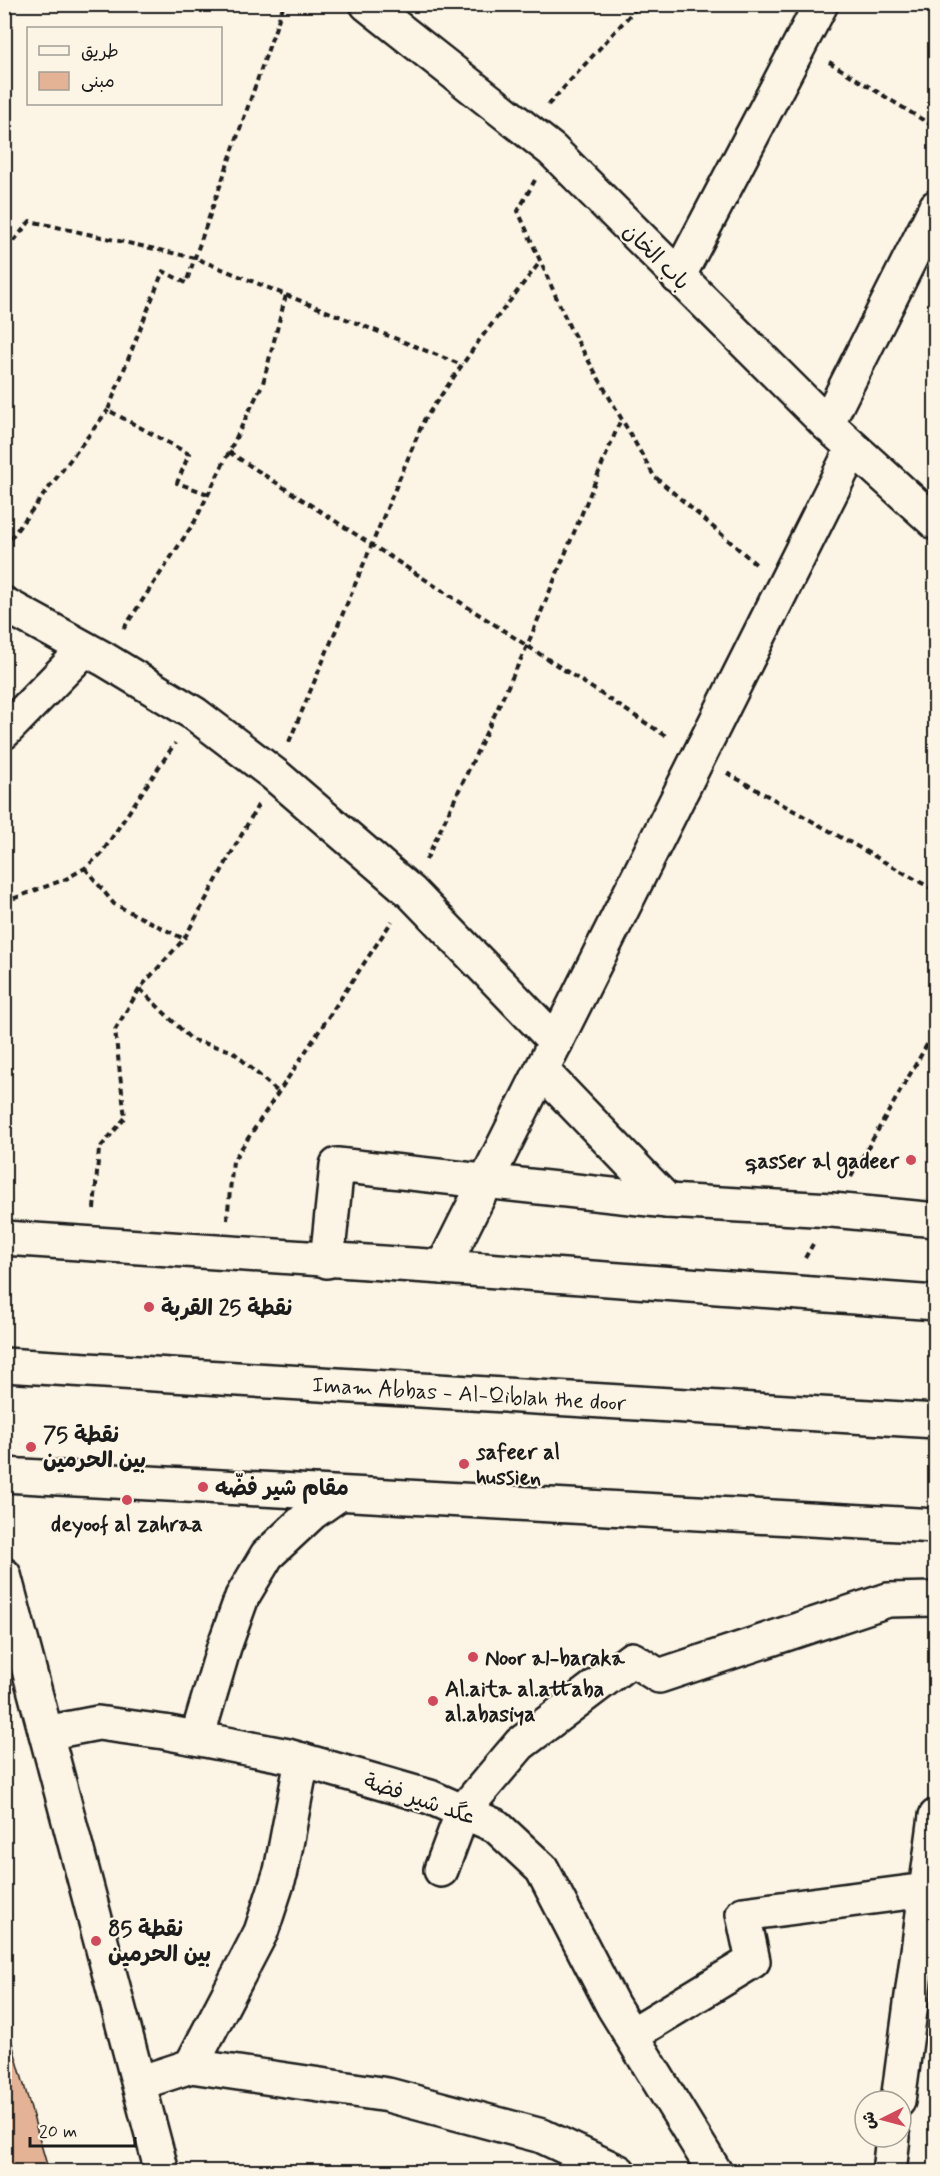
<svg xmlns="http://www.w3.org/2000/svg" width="940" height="2176" viewBox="0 0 940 2176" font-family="Mynerve,'Playpen Sans Arabic',sans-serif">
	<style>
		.building { fill: #e4b395; stroke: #1c1c1c; stroke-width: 1.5 }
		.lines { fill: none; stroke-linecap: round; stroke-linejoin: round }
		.street-casing { stroke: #1c1c1c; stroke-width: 38 }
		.path { stroke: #1c1c1c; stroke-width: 4; stroke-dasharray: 6 4.5; stroke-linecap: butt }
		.street { stroke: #fcf5e5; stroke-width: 33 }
		.poi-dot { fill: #d1495b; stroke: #fcf5e5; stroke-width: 2 }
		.labels { text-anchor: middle; stroke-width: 4.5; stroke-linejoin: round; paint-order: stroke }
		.street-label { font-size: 22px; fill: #1c1c1c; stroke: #fcf5e5 }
		.poi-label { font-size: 22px; font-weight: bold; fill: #1c1c1c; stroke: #fcf5e5; text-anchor: start }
	</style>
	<rect width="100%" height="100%" fill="#fcf5e5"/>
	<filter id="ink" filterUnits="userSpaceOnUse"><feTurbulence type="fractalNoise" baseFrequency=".0167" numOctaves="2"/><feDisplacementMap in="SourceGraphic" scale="12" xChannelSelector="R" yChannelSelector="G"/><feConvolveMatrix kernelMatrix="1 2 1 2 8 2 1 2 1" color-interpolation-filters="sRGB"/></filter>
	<g filter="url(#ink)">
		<!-- building -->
		<path class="building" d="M4,2015L49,2172H4Z"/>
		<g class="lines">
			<defs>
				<g id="street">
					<path d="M367,4L552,150L827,424L936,523"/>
					<path d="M678,277L821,4"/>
					<path d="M827,424L936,207"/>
					<path d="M4,604L104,659L195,714L275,775L411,892L556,1042"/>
					<path d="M4,732L84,650"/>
					<path d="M542,1071L667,1201"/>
					<path d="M4,1238L443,1267L936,1303"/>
					<path d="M327,1261L337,1165L667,1201L832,1210L936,1220"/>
					<path d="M443,1267L853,448"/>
					<path id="s1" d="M4,1365L936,1421"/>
					<path d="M4,1475L936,1526"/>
					<path d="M4,1575L162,2172"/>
					<path d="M46,1733L98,1723L164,1732L288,1756L430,1797L496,1826L542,1869L613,2006L715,2172"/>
					<path d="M197,1738L224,1647L242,1597L267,1555L312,1513L339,1494"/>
					<path d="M441,1870L463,1811L520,1744L632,1659L659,1676L888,1600L936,1599"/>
					<path d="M631,2035L753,1961L743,1914L926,1890"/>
					<path d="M191,2066L261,1932L281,1871L302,1760"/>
					<path d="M139,2083L191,2066L388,2095L542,2136L619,2172"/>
					<path d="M898,2101L936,1816"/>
					<path d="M889,2172L893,2137"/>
				</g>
			</defs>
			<!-- street casing -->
			<use href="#street" class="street-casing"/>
			<!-- path -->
			<path class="path" d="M829,62L936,128
				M548,105L640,4
				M535,180L518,211L570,328L654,476L757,565
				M4,242L12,243L30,221L195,258L286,295L263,383L195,521L122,631
				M286,295L462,365
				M229,452L669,738
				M208,494L177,483L189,454L108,410L163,271L186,283L284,4
				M4,547L108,410
				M289,742L424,420L478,342L540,262
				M935,761H936
				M727,773L936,891
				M426,860L527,646L621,419
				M85,868L114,904L184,939
				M4,902L66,879L85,868L101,854L175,743
				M140,989L192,1040L232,1051L278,1092
				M851,1177L936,1029
				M94,1209L99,1149L125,1118L115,1030L140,988L184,939L258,805
				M227,1220L233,1161L392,921
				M805,1258L813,1244"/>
			<!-- street -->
			<use href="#street" class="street"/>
		</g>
	</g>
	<!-- markers -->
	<g class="poi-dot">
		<circle cx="911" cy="1160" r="6"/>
		<circle cx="149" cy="1307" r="6"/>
		<circle cx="31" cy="1447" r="6"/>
		<circle cx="464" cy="1464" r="6"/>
		<circle cx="203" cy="1487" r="6"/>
		<circle cx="127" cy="1500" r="6"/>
		<circle cx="473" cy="1657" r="6"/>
		<circle cx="433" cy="1701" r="6"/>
		<circle cx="96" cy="1941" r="6"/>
	</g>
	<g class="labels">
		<!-- street labels -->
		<g class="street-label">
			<text transform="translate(657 256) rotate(45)" y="8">باب الخان</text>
			<text dy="8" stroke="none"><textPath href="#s1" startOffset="466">Imam Abbas - Al-Qiblah the door</textPath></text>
			<text transform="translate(420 1798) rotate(19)" y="8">عگد شير فضة</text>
		</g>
		<!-- poi labels -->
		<g class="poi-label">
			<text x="899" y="1168" text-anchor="end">qasser al gadeer</text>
			<text x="161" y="1315">نقطة 25 القربة</text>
			<text x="43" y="1442">نقطة 75<tspan x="43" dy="25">بين الحرمين</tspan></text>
			<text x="476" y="1459">safeer al<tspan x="476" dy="25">hussien</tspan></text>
			<text x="215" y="1495">مقام شير فضّه</text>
			<text x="127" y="1531" text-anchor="middle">deyoof al zahraa</text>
			<text x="485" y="1665">Noor al-baraka</text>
			<text x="445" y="1696">Al.aita al.attaba<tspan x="445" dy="25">al.abasiya</tspan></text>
			<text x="108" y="1936">نقطة 85<tspan x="108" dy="25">بين الحرمين</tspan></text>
		</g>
	</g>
	<!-- margin -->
	<rect width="940" height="2176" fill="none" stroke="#fcf5e5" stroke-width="24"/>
	<rect x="12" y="12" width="916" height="2152" fill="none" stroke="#1c1c1c" stroke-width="2" filter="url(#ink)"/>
	<!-- legend -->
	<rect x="27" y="27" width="195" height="78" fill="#fcf5e5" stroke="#a29e95" stroke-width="1.5"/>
	<rect x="39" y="46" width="30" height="9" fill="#fcf5e5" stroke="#a29e95" stroke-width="1.5"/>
	<text x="81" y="57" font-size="18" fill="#1c1c1c">طريق</text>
	<rect x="39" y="72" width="30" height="18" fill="#e4b395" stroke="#a29e95" stroke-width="1.5"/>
	<text x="81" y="87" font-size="18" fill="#1c1c1c">مبنى</text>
	<!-- north arrow -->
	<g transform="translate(883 2119) rotate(264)"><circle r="28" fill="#fcf5e5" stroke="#a29e95" stroke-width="1.5"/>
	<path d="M0-4.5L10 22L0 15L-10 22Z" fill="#d1495b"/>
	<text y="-9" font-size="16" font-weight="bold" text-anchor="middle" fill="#1c1c1c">ش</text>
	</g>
	<!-- scale -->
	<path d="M30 2137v9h105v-9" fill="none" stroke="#1c1c1c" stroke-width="3"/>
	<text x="39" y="2137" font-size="18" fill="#1c1c1c" stroke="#fcf5e5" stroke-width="4.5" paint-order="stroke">20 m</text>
</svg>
